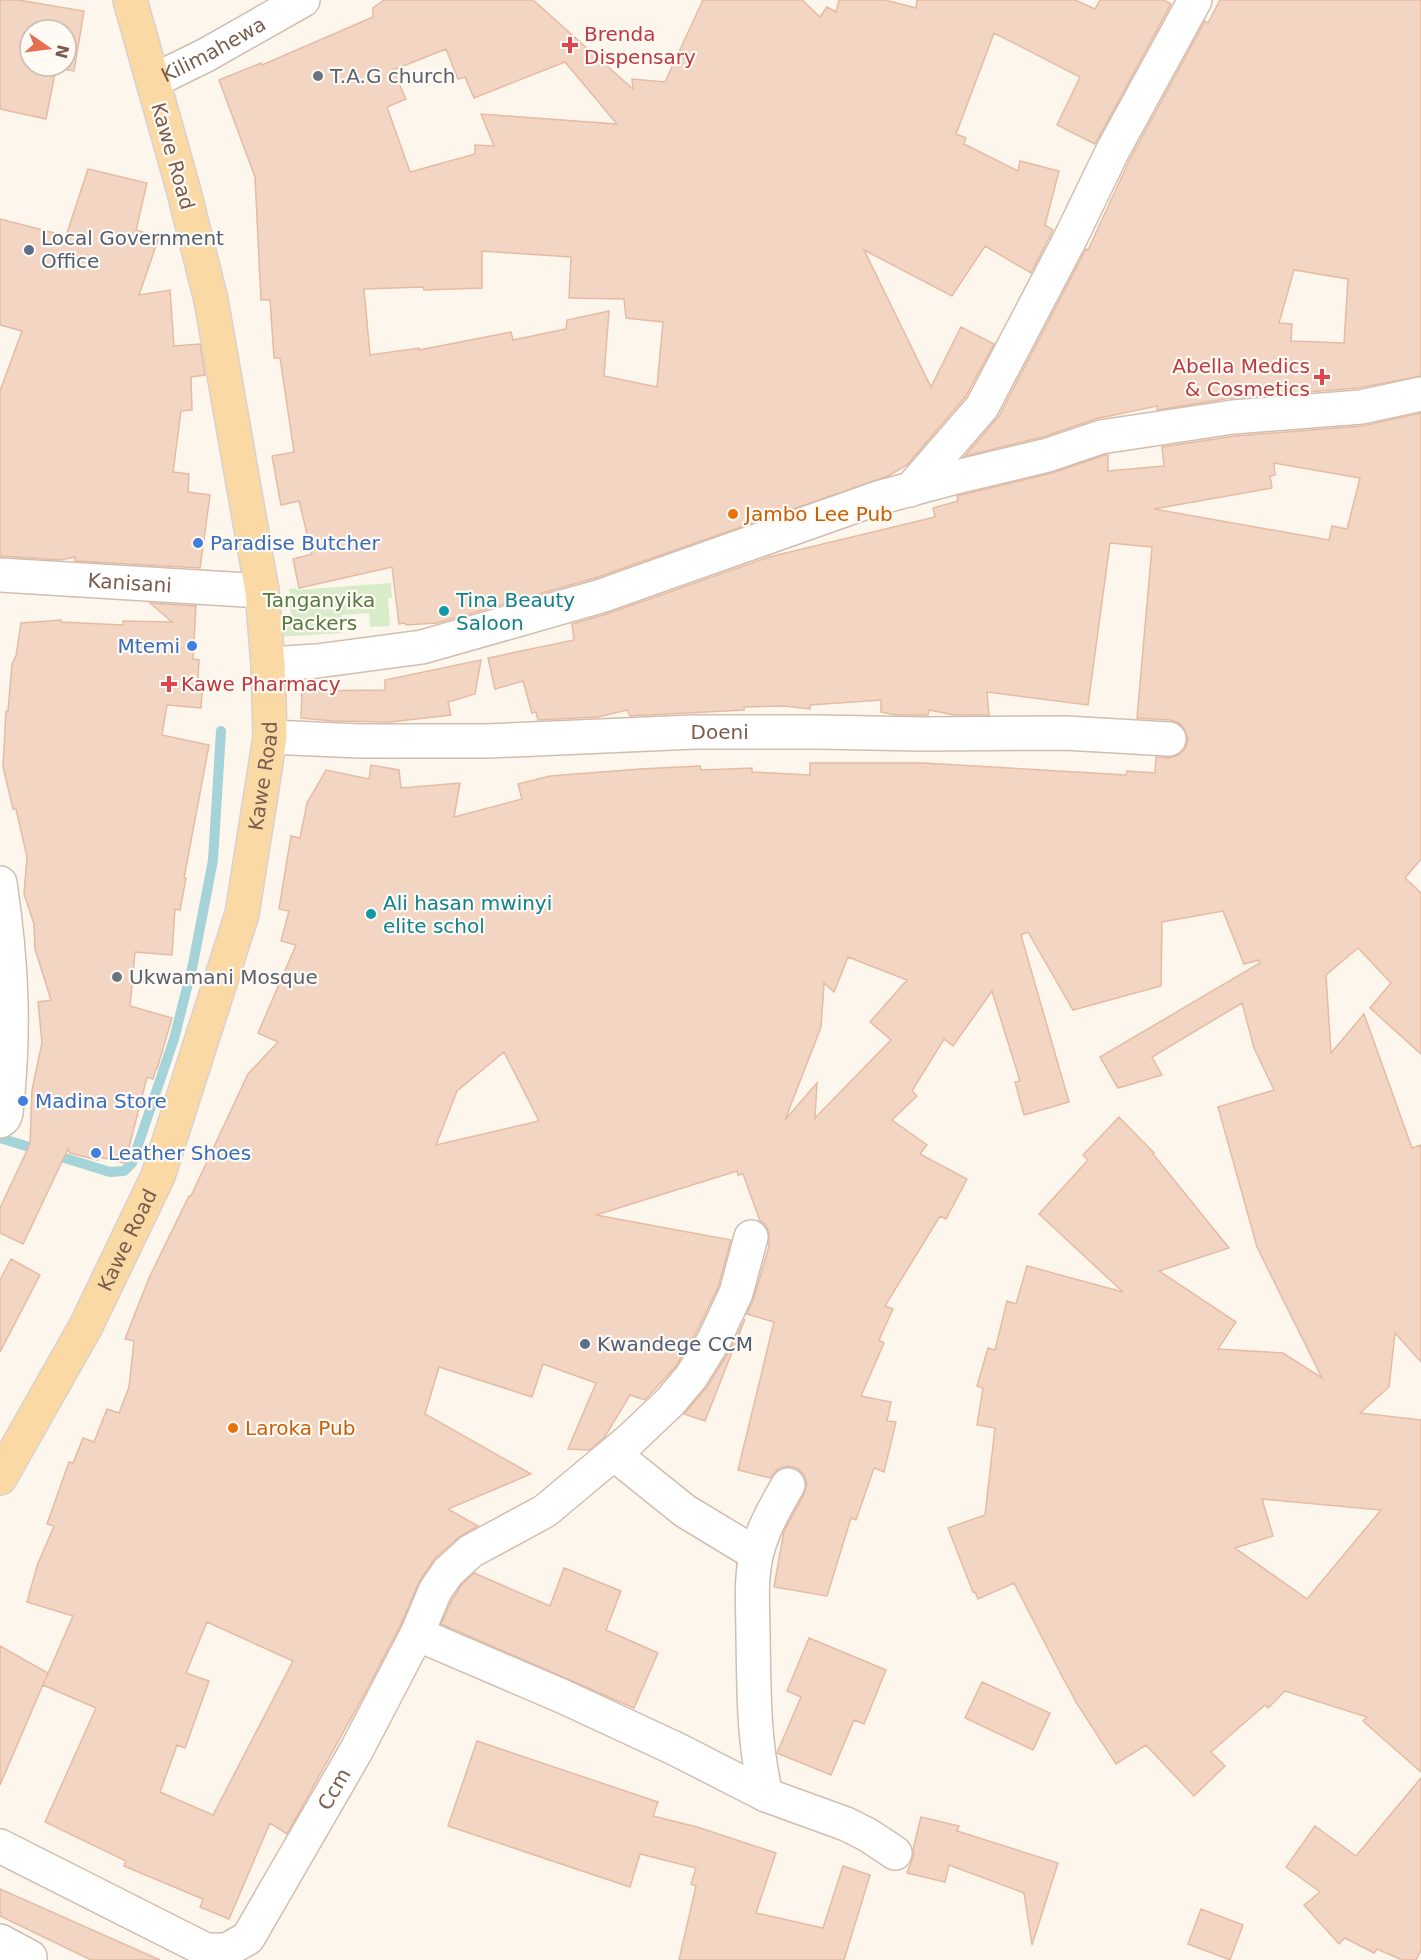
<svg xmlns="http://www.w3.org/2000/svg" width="1421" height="1960" viewBox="0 0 1421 1960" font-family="'DejaVu Sans',sans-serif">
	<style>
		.green { fill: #d8ecc9 }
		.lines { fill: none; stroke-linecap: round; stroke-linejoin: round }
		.stream { stroke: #a5d3da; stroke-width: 10 }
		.building { fill: #f3d5c3; stroke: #e6bba3; stroke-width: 1.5; fill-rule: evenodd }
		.minor-casing { stroke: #d1beb0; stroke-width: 36 }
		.major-casing { stroke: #dad1cd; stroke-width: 36 }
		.minor { stroke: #fff; stroke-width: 33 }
		.major { stroke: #fbd9a5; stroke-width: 33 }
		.health-dot { fill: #e0444e; stroke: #fffaf3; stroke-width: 2 }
		.worship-dot { fill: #6b7280; stroke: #fffaf3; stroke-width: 2 }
		.service-dot { fill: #5c6f8a; stroke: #fffaf3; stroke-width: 2 }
		.food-dot { fill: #e8710a; stroke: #fffaf3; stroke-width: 2 }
		.shop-dot { fill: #3f7fe0; stroke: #fffaf3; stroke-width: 2 }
		.culture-dot { fill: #0f9aa8; stroke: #fffaf3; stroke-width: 2 }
		.labels { text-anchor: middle; stroke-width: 4.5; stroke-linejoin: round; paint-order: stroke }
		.health-label { font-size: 20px; fill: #be3a42; stroke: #fffaf3; text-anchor: start }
		.street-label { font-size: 20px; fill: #7a5c4d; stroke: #fffaf3 }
		.worship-label { font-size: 20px; fill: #5b616d; stroke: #fffaf3; text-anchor: start }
		.service-label { font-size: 20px; fill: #4e5e75; stroke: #fffaf3; text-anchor: start }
		.food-label { font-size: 20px; fill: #c56008; stroke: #fffaf3; text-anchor: start }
		.shop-label { font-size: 20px; fill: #366cbe; stroke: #fffaf3; text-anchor: start }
		.park-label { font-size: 20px; fill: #537a41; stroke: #fffaf3 }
		.culture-label { font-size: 20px; fill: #0d838f; stroke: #fffaf3; text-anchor: start }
	</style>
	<rect width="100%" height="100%" fill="#fdf6ec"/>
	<!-- green -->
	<path class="green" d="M391,583L392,598H388L390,626L370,627L369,613L342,615L343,633L278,637L277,617L291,616L289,589L296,588L297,590Z"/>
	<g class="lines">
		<!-- stream -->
		<path class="stream" d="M0,1138L110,1172L124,1171L132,1163L174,1039L193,964L213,860L221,731"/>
	</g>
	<!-- building -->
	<path class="building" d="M0,0H18L84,11L74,71L56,68L46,119L0,109ZM30,30H66V66H30Z
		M384,0H533L633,89L632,79L665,82L703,0H802L820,17L827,7L836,12L839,0H885L916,8L917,0H1075L1095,9L1100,0H1164L1171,4L1095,144L1057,125L1080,77L994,33L956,134L966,138L964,144L1018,171L1020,161L1059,171L1045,225L1053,230L1031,273L985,246L952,296L864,250L931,387L961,327L994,344L966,396L907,465L888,476L595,578L437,623L406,625L405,623L399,624L392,567L299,588L293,559L312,554L299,501L281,505L272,456L294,452L280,358H274L270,300H261L255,177L219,80L261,63L262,65L373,17V8ZM446,49L458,79L465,77L474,98L565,62L617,124L481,114L494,146L475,145V154L410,172L387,107L406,99L393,70ZM482,251L571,257L569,298L624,299L626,318L663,322L657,387L604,376L609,311L567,320L566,329L513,340L511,332L419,350V348L370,355L364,289L423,287L424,290L482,288Z
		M1220,0H1421V376L1358,388L1231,398L1157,410V406L1095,419L1043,437L965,456L999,416L1086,249L1088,250L1130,159L1205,21L1208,23ZM1294,270L1348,279L1344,343L1291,341L1292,324L1279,323Z
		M88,169L147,183L136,230L159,237L139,295L170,290L174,346L200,344L205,375L191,377L192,410L181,411L173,472L189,474L188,492L210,495L200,568L75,561V557L60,560L0,556V391L22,331L0,325V219L66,236Z
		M1421,413V859L1405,878L1421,893V1054L1370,1008L1391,983L1358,948L1326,975L1331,1053L1364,1014L1412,1148L1421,1145V1362L1395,1333L1389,1387L1360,1413L1421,1420V1772L1363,1721L1367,1717L1285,1691L1268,1708L1265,1705L1211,1752L1225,1766L1194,1796L1146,1745L1116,1764L1076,1702L1065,1681V1682L1014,1583L978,1599L975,1592H973L948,1528L985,1515L995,1428L977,1425L983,1388L977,1386L988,1348L995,1350L1007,1301L1016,1304L1027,1266L1123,1292L1039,1214L1088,1160L1083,1155L1119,1117L1154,1153L1153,1154L1229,1248L1159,1271L1236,1322L1218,1349L1283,1353L1322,1378L1257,1247L1218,1107L1274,1090L1254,1048L1242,1003L1152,1057L1162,1075L1118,1088L1100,1057L1260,963L1259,960L1244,964L1223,911L1162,922L1161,986L1073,1010L1028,932L1021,935L1069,1102L1024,1115L1015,1082L1020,1081L992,991L953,1046L944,1039L912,1091L917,1096L892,1120L927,1145L920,1154L967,1179L946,1219L940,1216L885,1306L893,1309L879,1340L884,1343L861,1396L891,1402L887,1421L896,1422L884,1472L874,1468L856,1520L851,1518L827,1596L774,1587L784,1531L804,1494L807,1484L804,1475L797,1468L789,1466L778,1469L770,1478L738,1470L774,1322L747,1314L754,1298L769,1246V1233L765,1224L760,1221L743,1174L738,1175L737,1171L596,1215L731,1240L718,1287L697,1331L676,1366L645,1400L630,1395L604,1438L589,1450L568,1449L596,1383L543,1364L532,1397L439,1367L425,1414L531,1474L448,1509L478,1526L459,1537L435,1558L420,1580L400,1626L365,1693L287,1834L270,1823L229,1919L200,1907L203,1899L124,1866L126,1861L45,1822L96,1708L43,1685L73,1616L27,1602L37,1566L54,1526L47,1524L69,1462L73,1463L83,1438L94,1442L107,1409L119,1413L129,1387L134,1341L125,1339L149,1278L189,1196H191L248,1074L278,1042L258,1033L296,945L281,941L289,911L279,909L287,860L291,836L300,838L307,803L326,770L369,779L371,765L399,770L401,788L460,783L454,817L522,799L518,784L550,776L640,769L700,766L701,770L752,768V772L810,775V763H923L1126,775L1127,771L1155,773L1156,757L1168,758L1178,755L1185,749L1188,740L1185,730L1179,723L1170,720L1137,718L1152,547L1110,543L1088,705L987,692L989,715H955L929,710L928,715H895L881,712V700L810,705V709L784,706L744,707V710L630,716L627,710L598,717L538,720L536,712L532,713L523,681L495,689L488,658L574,640L572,624L607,614L769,557L935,517L933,508L958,501L957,496L1052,473L1105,455H1108V471L1164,466L1162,447L1235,436L1362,426ZM1274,463L1360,478L1347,529L1332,526L1329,540L1154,509L1272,488L1270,476L1275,475ZM848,957L907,980L870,1022L891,1040L815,1118L817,1083L785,1120L821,1027L824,983L834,992ZM504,1052L539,1121L436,1145L457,1091ZM1262,1499L1381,1510L1307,1599L1235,1548L1273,1536ZM207,1622L293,1661L213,1815L160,1792L177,1745L185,1748L209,1681L186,1673Z
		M150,603L196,606L193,659L199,660L198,680H203L201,708L167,705L162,735L209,745L184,878H186L180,910L175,909L172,955L135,952L130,1006L172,1018L157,1069H156L153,1079L147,1077L125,1163L99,1157L98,1160L70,1153L68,1149L23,1244L0,1233V1208L30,1144L32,1090L42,1043L38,1002L51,1000L35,949L34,924L24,894L27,857L16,809H13L3,767L6,711H8L12,664L16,656L21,623L61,620V622L123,625V621L172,622Z
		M481,660L475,694L448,702L451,715L390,722L333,721L301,718L302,691L385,690V680Z
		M11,1259L40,1275L0,1352V1280Z
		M745,1319L705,1421L684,1414L707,1387L730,1350Z
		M564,1568L621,1591L606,1630L658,1653L634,1708L441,1624L452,1600L462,1584L474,1573L550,1606Z
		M809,1638L886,1670L864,1724L854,1720L831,1775L777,1753L801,1697L787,1691Z
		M0,1646L48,1673L0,1785Z
		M982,1682L1050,1713L1033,1750L965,1718Z
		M477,1741L658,1802L653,1816L697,1827L776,1853L756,1913L823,1928L843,1866L870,1875L844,1960H679L696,1886L691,1884L696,1868L640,1854L630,1887L448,1826Z
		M1421,1778V1950L1416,1960H1402L1377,1949L1374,1953L1345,1938L1339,1944L1304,1905L1320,1892L1286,1867L1315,1826L1356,1856Z
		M921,1817L959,1826L957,1831L1058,1863L1032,1945L1024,1893L949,1865L945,1882L907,1873L914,1855L913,1849Z
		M0,1889L160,1960H91L0,1916Z
		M1201,1909L1243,1925L1230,1960L1188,1944Z"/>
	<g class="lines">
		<defs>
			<g id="minor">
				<path id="s1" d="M153,81L206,55L303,0"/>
				<path d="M910,490L982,407L1070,239L1113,150L1195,0"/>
				<path id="s2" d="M0,575L262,591"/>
				<path d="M268,664L317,661L422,647L601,596L878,498L952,478L1048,455L1101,437L1233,417L1361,407L1421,394"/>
				<path id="s3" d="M270,737L360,741H488L694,732H817L924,734L1065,733L1169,739"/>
				<path d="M0,883C12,963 15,1032 6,1113L4,1118L0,1121"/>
				<path d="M614,1454L685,1511L756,1554"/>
				<path d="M417,1634L564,1697L676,1749L766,1795L846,1824L868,1835L895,1853"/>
				<path d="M766,1795C753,1739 754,1691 753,1635C753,1608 750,1578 757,1552C763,1528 776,1506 788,1485"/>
				<path id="s4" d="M0,1846L206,1950H227L248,1938L356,1751L417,1634L435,1591L448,1572L471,1551L545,1511L630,1440L670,1402L691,1377L714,1340L736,1293L751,1237"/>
				<path d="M0,1941L30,1957"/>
			</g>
			<g id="major">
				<path id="s5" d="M0,1478L86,1326L158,1176L242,914L270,737L268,664L262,591L211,300L183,188L130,0"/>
			</g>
		</defs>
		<!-- minor casing -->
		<use href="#minor" class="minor-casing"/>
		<!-- major casing -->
		<use href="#major" class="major-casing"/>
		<!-- minor -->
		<use href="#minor" class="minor"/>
		<!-- major -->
		<use href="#major" class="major"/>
	</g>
	<!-- markers -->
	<g class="health-dot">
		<path d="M567 36h6v6h6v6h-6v6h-6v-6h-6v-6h6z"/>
		<path d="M1319 368h6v6h6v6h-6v6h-6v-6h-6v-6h6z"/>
		<path d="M166 675h6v6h6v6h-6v6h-6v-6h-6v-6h6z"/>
	</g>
	<g class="worship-dot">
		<circle cx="318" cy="76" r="6"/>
		<circle cx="117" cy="977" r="6"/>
	</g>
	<g class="service-dot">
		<circle cx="29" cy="250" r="6"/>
		<circle cx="585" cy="1344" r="6"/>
	</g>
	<g class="food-dot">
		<circle cx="733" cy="514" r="6"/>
		<circle cx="233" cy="1428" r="6"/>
	</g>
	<g class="shop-dot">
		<circle cx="198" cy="543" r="6"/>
		<circle cx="192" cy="646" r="6"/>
		<circle cx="23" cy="1101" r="6"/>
		<circle cx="96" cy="1153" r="6"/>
	</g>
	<g class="culture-dot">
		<circle cx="444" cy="611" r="6"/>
		<circle cx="371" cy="914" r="6"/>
	</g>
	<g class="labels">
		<!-- health labels -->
		<g class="health-label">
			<text x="584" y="41">Brenda<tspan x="584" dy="23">Dispensary</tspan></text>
			<text x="1310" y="373" text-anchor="end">Abella Medics<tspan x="1310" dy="23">&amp; Cosmetics</tspan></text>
			<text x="181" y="691">Kawe Pharmacy</text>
		</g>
		<!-- street labels -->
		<g class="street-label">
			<text dy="7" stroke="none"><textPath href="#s1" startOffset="68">Kilimahewa</textPath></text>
			<text transform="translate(173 156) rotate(74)" y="7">Kawe Road</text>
			<text dy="7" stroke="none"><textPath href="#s2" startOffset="130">Kanisani</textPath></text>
			<text dy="7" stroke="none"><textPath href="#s3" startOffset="450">Doeni</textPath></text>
			<text dy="7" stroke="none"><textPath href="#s5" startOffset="756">Kawe Road</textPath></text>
			<text dy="7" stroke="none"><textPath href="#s5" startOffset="270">Kawe Road</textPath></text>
			<text dy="7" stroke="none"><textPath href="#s4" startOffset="448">Ccm</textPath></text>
		</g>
		<!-- worship labels -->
		<g class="worship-label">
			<text x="330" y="83">T.A.G church</text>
			<text x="129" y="984">Ukwamani Mosque</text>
		</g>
		<!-- service labels -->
		<g class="service-label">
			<text x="41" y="245">Local Government<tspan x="41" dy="23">Office</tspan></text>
			<text x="597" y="1351">Kwandege CCM</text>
		</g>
		<!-- food labels -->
		<g class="food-label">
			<text x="745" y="521">Jambo Lee Pub</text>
			<text x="245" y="1435">Laroka Pub</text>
		</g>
		<!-- shop labels -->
		<g class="shop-label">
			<text x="210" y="550">Paradise Butcher</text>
			<text x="180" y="653" text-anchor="end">Mtemi</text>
			<text x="35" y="1108">Madina Store</text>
			<text x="108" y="1160">Leather Shoes</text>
		</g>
		<!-- park labels -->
		<g class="park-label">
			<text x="319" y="607">Tanganyika<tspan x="319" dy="23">Packers</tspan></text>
		</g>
		<!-- culture labels -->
		<g class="culture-label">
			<text x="456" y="607">Tina Beauty<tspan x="456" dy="23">Saloon</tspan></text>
			<text x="383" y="910">Ali hasan mwinyi<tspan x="383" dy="23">elite schol</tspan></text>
		</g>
	</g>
	<!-- north arrow -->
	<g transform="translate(48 48) rotate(104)"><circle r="28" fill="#fffaf3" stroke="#cabbb1" stroke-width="1.5"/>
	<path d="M0-4.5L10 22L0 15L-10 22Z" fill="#e76f51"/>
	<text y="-9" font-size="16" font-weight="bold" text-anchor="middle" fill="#7a5c4d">N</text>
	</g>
</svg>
